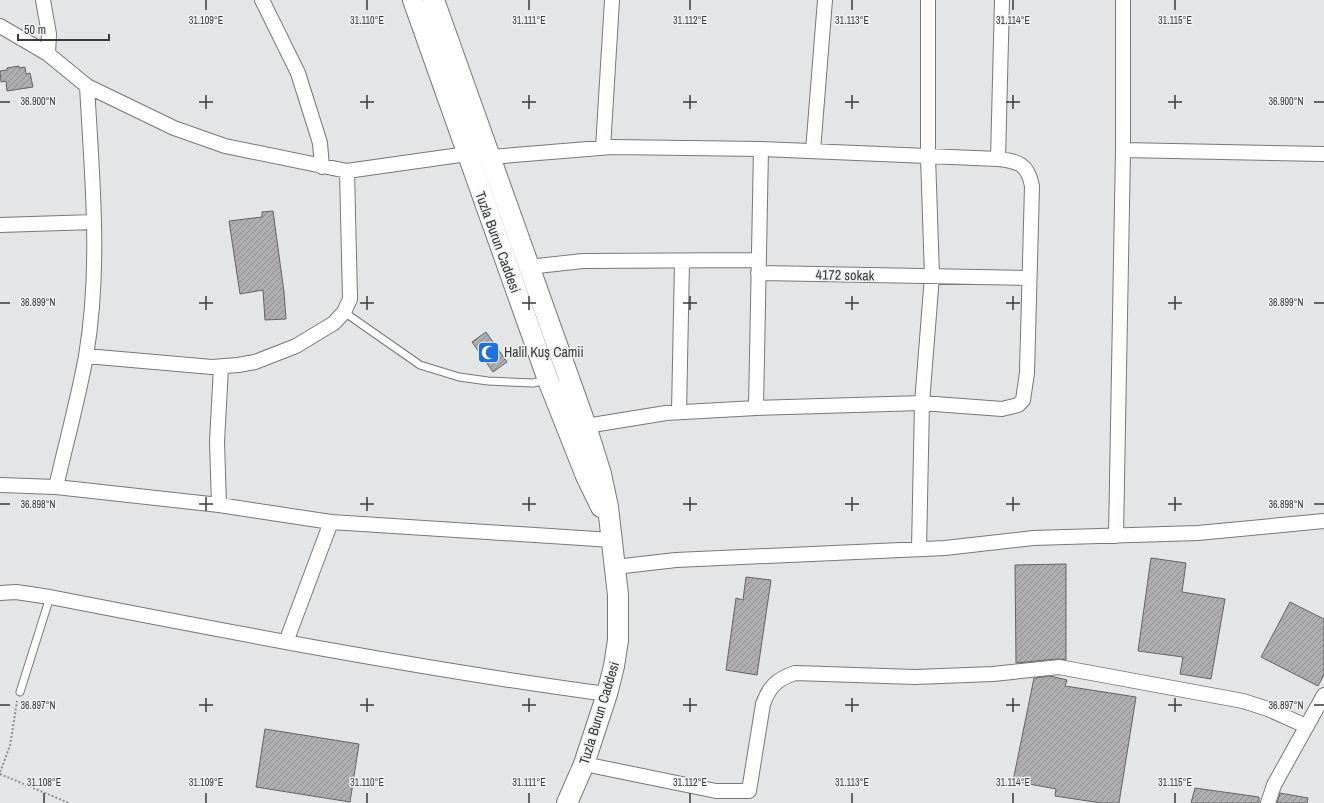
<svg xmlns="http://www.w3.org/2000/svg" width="1324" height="803" viewBox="0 0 1324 803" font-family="'Archivo Narrow',sans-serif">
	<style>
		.building { fill: url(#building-hatch); stroke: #646364 }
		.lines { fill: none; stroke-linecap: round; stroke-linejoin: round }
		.lane-casing { stroke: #777879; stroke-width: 9 }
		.street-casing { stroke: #777879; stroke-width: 16 }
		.secondary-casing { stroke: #777879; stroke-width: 22 }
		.path { stroke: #8f9091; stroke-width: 2; stroke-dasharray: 2 2; stroke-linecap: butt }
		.lane { stroke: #fff; stroke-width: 7 }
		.street { stroke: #fff; stroke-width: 14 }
		.secondary { stroke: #fff; stroke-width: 20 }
		.ticks { fill: none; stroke: #393a3a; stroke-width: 1.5 }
		.labels { text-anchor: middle; stroke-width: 3; stroke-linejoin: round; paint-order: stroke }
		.street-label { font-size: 14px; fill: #393a3a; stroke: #f1f2f3 }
		.poi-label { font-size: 14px; fill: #393a3a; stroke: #f1f2f3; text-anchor: start }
		.ticks-label { font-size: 10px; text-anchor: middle; fill: #393a3a; stroke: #f1f2f3; stroke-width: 3; stroke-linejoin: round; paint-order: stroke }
	</style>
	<defs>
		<pattern id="building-hatch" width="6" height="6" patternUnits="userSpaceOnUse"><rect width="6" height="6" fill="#aeadaf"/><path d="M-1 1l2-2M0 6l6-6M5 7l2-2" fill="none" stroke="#8f8e8f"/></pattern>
	</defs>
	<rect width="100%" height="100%" fill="#e4e5e6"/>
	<!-- building -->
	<path class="building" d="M19,66V68L25,67L26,74L30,73L33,87L7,91L6,81L1,82L0,71L7,70V68Z
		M273,211L284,292L286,319L265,320L263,290L240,294L229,221L262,217V212Z
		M486,332L507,362L493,372L472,342Z
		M1151,558L1186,563L1182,592L1225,599L1211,679L1180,674L1183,657L1138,651Z
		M1066,564V660L1058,659L1016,663L1015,565Z
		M746,577L771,580L757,675L726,670L736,598L743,600Z
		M1290,602L1324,619V675L1318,686L1261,657Z
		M1050,676L1067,680L1065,686L1136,697L1119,803H1101L1055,796L1056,789L1013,781L1034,678Z
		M265,729L359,744L350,802L256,787Z
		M1195,788L1259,797V803H1191Z
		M1280,793L1308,798L1307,803H1277Z"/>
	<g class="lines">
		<defs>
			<path id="lane" d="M344,312L420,365L459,377L488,381L533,383L546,380
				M20,692L50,597"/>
			<path id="street" d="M43,0L49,34L48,54
				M262,0L298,73L320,143L322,167
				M0,26L48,54L87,86L174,128L225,146L347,171L467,154
				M603,148L612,0
				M1123,150L1324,154
				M813,151L825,0
				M491,157L612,147L761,149L998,159C1018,161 1028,164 1032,186L1027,373L1023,400L1018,405L1002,409L922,403L756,408L666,413L586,426
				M998,159L1002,0
				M0,225L94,222
				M528,267L583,261L759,260
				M758,273L1029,278
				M86,356L212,367L238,365L255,362L296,346L334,323L344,312L350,299L347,171
				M756,408L761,149
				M679,412L682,262
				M0,485L56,487L219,505L331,522L612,540
				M56,487C66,443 78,400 86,356C101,267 92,176 87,86
				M219,505L217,442L221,367
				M1116,536L1123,150V0
				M919,549L922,403L932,276L928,156V0
				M615,567L676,560L945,548L1033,538L1198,533L1324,521
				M0,593L16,592L50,597C235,633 420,669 607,694
				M286,642L331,522
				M584,764L716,791H749L763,704C769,687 777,679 795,673L915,677L993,674L1059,667L1243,701L1268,709L1306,726
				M1268,803L1274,785L1324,695"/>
			<path id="secondary" d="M413,0L548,380L586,476L601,507
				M434,0L586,426L601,474L608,507L618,595V640L614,666L607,694L584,764L567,803"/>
		</defs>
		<!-- lane casing -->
		<use href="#lane" class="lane-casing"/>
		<!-- street casing -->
		<use href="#street" class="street-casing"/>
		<!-- secondary casing -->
		<use href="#secondary" class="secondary-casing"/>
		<!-- path -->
		<path class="path" d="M0,772L10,746L17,701
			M0,774L69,803"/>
		<!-- lane -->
		<use href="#lane" class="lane"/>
		<!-- street -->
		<use href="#street" class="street"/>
		<!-- secondary -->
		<use href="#secondary" class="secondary"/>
	</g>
	<!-- ticks -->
	<path class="ticks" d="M206,0V10M367,0V10M529,0V10M690,0V10M852,0V10M1013,0V10M1175,0V10M206,95V109M367,95V109M529,95V109M690,95V109M852,95V109M1013,95V109M1175,95V109M0,102H10M199,102H213M360,102H374M522,102H536M683,102H697M845,102H859M1006,102H1020M1168,102H1182M1314,102H1324M206,296V310M367,296V310M529,296V310M690,296V310M852,296V310M1013,296V310M1175,296V310M0,303H10M199,303H213M360,303H374M522,303H536M683,303H697M845,303H859M1006,303H1020M1168,303H1182M1314,303H1324M206,497V511M367,497V511M529,497V511M690,497V511M852,497V511M1013,497V511M1175,497V511M0,504H10M199,504H213M360,504H374M522,504H536M683,504H697M845,504H859M1006,504H1020M1168,504H1182M1314,504H1324M206,698V712M367,698V712M529,698V712M690,698V712M852,698V712M1013,698V712M1175,698V712M0,705H10M199,705H213M360,705H374M522,705H536M683,705H697M845,705H859M1006,705H1020M1168,705H1182M1314,705H1324M44,793V803M206,793V803M367,793V803M529,793V803M690,793V803M852,793V803M1013,793V803M1175,793V803"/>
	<!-- icons -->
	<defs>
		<symbol id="mosque-square" viewBox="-11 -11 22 22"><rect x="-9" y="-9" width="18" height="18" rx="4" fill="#1f72dc" stroke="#f1f2f3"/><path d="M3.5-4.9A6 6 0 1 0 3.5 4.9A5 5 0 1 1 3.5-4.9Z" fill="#fff"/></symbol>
	</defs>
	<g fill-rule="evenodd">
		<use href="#mosque-square" x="476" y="340" width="25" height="25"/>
	</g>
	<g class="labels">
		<!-- street labels -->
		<g class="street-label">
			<text transform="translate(498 242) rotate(70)" y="5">Tuzla Burun Caddesi</text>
			<text transform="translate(845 275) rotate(1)" y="5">4172 sokak</text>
			<text transform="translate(599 713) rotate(-73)" y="5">Tuzla Burun Caddesi</text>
		</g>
		<!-- poi labels -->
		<g class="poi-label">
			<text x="504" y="357">Halil Kuş Camii</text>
		</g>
	</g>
	<g class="ticks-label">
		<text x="206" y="24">31.109°E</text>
		<text x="367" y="24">31.110°E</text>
		<text x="529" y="24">31.111°E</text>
		<text x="690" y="24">31.112°E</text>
		<text x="852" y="24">31.113°E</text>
		<text x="1013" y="24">31.114°E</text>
		<text x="1175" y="24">31.115°E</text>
		<text x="38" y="105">36.900°N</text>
		<text x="1286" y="105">36.900°N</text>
		<text x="38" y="306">36.899°N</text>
		<text x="1286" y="306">36.899°N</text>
		<text x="38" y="508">36.898°N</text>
		<text x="1286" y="508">36.898°N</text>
		<text x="38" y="709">36.897°N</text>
		<text x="1286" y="709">36.897°N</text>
		<text x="44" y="786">31.108°E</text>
		<text x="206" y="786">31.109°E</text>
		<text x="367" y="786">31.110°E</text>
		<text x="529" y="786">31.111°E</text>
		<text x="690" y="786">31.112°E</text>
		<text x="852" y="786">31.113°E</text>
		<text x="1013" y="786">31.114°E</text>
		<text x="1175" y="786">31.115°E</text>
	</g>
	<!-- scale -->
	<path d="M18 34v6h91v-6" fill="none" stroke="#393a3a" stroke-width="2"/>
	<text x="24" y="34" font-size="12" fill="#393a3a" stroke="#f1f2f3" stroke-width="3" paint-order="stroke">50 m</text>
</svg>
